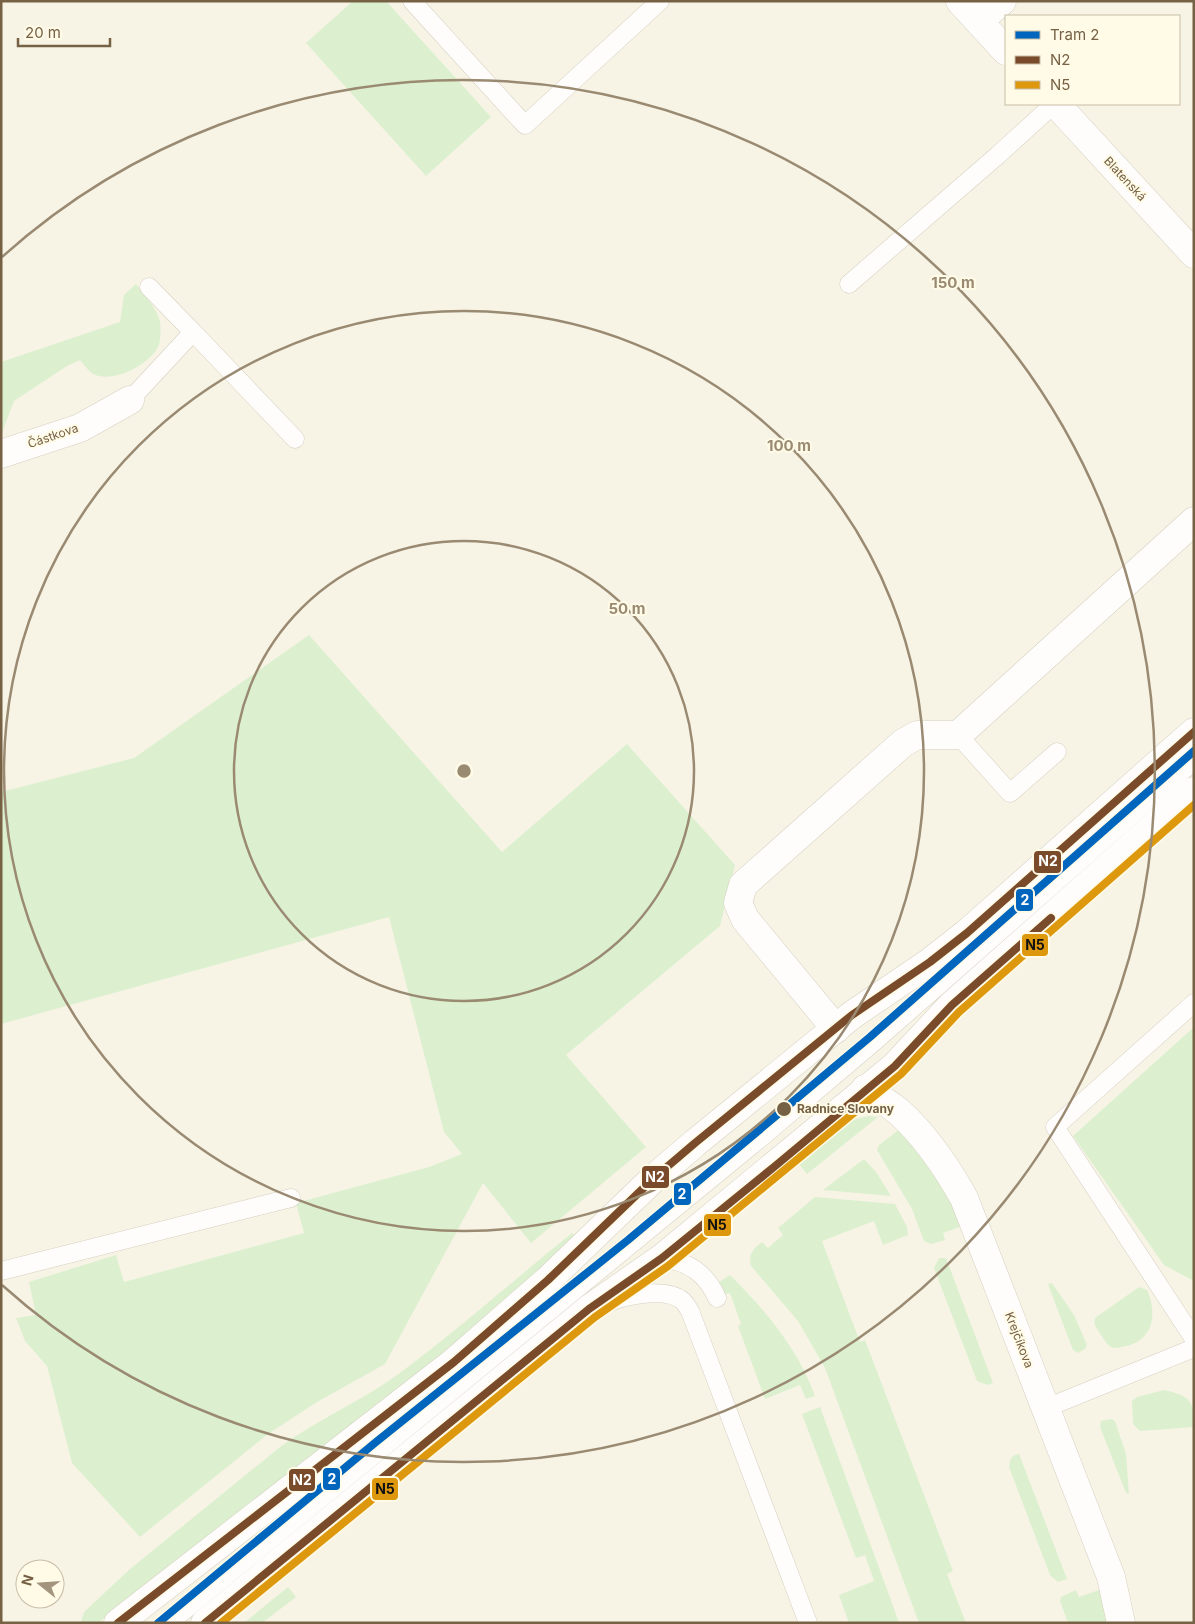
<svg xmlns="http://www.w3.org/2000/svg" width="1195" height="1624" viewBox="0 0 1195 1624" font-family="Inter,sans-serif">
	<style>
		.green { fill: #dcf0cf }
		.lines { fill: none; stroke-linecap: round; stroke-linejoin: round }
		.lane-casing { stroke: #d6cfc1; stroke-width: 19 }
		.street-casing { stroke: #d6cfc1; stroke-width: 29 }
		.secondary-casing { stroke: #d7d1c3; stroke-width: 29 }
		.lane { stroke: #fefdfb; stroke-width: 18 }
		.street { stroke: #fefdfb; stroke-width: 28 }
		.secondary { stroke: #fefdfb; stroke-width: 28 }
		.bus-1-casing { stroke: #fffbe7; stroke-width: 11 }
		.bus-2-casing { stroke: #fffbe7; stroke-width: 11 }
		.bus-1 { stroke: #7a4b2a; stroke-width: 8 }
		.bus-2 { stroke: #dd980e; stroke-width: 8 }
		.tram-1-casing { stroke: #fffbe7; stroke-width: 11 }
		.tram-1 { stroke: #0065bd; stroke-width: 8 }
		.ring { fill: none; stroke: #9a8a72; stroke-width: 2.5 }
		.stop-dot { fill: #766145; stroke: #fffbe7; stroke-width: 2 }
		.labels { text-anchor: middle; stroke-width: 4; stroke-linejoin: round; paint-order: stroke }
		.street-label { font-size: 12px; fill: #766145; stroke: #fffbe7 }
		.stop-label { font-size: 12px; font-weight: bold; fill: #766145; stroke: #fffbe7; text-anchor: start }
		.centre { fill: #9a8a72; stroke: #fffbe7; stroke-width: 2.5 }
		.ring-label { font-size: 15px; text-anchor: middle; font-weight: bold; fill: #9a8a72; stroke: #fffbe7; stroke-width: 4; stroke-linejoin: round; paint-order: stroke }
		.line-badge { stroke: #fffbe7; stroke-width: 2 }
		.badge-label { font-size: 14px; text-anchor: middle; font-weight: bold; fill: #fff }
		.pale-badge-label { font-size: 14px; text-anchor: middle; font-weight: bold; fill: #111 }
	</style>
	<rect width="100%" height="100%" fill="#f7f4e6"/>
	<!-- green -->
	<path class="green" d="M353,1H386L491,117L426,176L306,43Z
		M136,284C144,295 157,308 160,322C161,329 161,343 157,349C147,365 113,384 93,374C88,371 84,364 80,360L67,366L14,401L1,435V362L120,322L124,295Z
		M309,635L502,852L627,744L735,865L720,926L566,1055L646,1147L531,1243L483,1183L385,1364L317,1402L268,1434L140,1537L72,1463L47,1366L25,1341L16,1318L36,1315L29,1282L116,1255L124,1282L304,1233L296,1203L429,1167L462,1154L444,1132L389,917L1,1024V792L134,758Z
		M1194,1027V1281L1164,1265L1073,1136Z
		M868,1116L878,1117L807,1174L798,1163L852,1120Z
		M900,1129L946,1185L965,1225L943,1233L945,1240L931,1244L924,1241L912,1209L877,1150L879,1145Z
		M864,1159L876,1172L891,1196L823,1190Z
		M815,1197L895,1204L907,1227L908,1235L883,1245L874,1221L822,1241L860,1342L865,1340L953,1571L947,1574L966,1623H919L825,1368L798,1321L751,1266C748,1254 753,1249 762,1242L768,1248L783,1235L778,1228Z
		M572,1233L576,1238L534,1278L314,1458L98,1623L81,1622L84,1612L130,1569L280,1447C318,1419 362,1401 400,1373C459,1329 515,1279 572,1233Z
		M939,1258H946L993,1383L987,1385L977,1381L934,1268Z
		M730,1275C765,1310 798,1348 815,1396L806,1399L800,1385L765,1399L738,1326L741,1324L730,1293L725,1294L719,1282Z
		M1052,1283L1074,1315L1087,1345L1085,1349L1078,1353L1073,1350L1049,1287L1048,1284Z
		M1139,1287L1147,1290C1157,1312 1155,1339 1126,1346C1121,1347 1116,1349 1111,1347C1107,1345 1104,1339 1101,1335C1097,1329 1093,1325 1095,1318Z
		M1164,1390C1191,1396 1194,1401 1194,1427L1140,1431L1133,1424L1132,1401L1137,1397Z
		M820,1407L892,1603L899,1623H849L839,1595L874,1581L865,1555L856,1558L802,1414Z
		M1111,1419L1115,1421L1126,1454L1129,1494L1126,1493L1100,1427L1101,1421Z
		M1019,1454L1067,1579L1058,1582L1050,1575L1009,1467C1010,1459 1011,1455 1019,1454Z
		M288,1587L296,1597L262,1623H244Z
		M1102,1589L1111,1623H1068L1060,1601L1061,1597L1076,1590L1079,1597Z"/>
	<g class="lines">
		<defs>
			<path id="lane" d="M412,1L525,125L660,1
				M849,284L998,155L1054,104
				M149,287L193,332
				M130,400L193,332L295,439
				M958,735L1010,793L1057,752
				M1194,1003L1055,1127L1194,1339
				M662,1258C689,1262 706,1273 717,1298
				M1,1271L291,1198
				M612,1301C629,1295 667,1287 683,1301C685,1303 688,1308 690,1311L808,1623
				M1046,1408L1194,1348
				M169,1623L763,1136L874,1042L1194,761"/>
			<path id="street" d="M960,1L1006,51
				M979,21L1002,1
				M1056,104L1194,254
				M1,454L80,428L130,400
				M836,1029L745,919L738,903L743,885L903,743L917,735H958L1194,521
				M865,1089C876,1096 888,1103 898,1111C925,1135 946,1166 964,1198L1111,1577L1121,1623"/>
			<path id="secondary" d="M118,1623L454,1362L548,1280L654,1178L695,1143L852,1015L930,962L967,933L1194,732
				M205,1623L589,1309L662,1258L895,1066L952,1005L1194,791"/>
		</defs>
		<!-- lane casing -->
		<use href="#lane" class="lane-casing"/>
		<!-- street casing -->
		<use href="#street" class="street-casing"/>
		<!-- secondary casing -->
		<use href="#secondary" class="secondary-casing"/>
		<!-- lane -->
		<use href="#lane" class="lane"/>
		<!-- street -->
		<use href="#street" class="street"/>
		<!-- secondary -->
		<use href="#secondary" class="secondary"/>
		<defs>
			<path id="bus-1" d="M118,1623L454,1362L548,1280L654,1178L695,1143L852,1015L930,962L967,933L1194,732
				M205,1623L589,1309L662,1258L774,1167L895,1066L952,1005L1051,918"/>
			<path id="bus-2" d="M221,1623L595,1317L668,1266L901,1074L959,1012L1194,805"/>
		</defs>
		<!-- bus-1 casing -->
		<use href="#bus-1" class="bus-1-casing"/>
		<!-- bus-2 casing -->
		<use href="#bus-2" class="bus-2-casing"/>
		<!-- bus-1 -->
		<use href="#bus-1" class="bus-1"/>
		<!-- bus-2 -->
		<use href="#bus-2" class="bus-2"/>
		<defs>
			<path id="tram-1" d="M158,1623L376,1442L628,1240L870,1037L1194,751"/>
		</defs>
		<!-- tram-1 casing -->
		<use href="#tram-1" class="tram-1-casing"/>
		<!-- tram-1 -->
		<use href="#tram-1" class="tram-1"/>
	</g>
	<!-- distance rings -->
	<g class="ring">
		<circle cx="464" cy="771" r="230"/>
		<circle cx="464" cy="771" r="460"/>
		<path d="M2 257A691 691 0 1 1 2 1285"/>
	</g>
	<!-- markers -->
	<circle class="stop-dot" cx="784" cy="1109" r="8"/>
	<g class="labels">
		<!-- street labels -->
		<g class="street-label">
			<text transform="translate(1125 179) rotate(47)" y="4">Blatenská</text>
			<text transform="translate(53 436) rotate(-19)" y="4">Částkova</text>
			<text transform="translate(1019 1340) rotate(69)" y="4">Krejčíkova</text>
		</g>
		<!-- stop labels -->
		<g class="stop-label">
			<text x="797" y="1113">Radnice Slovany</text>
		</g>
	</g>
	<circle cx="464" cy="771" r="8" class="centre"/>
	<g class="ring-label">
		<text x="953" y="288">150 m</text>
		<text x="789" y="451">100 m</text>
		<text x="627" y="614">50 m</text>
	</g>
	<g class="line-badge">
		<rect x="1033" y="850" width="29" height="24" rx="5" fill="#7a4b2a"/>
		<rect x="1015" y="888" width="19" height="24" rx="5" fill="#0065bd"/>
		<rect x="1021" y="933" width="28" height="24" rx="5" fill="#dd980e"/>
		<rect x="641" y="1165" width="29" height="24" rx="5" fill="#7a4b2a"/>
		<rect x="673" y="1182" width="19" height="24" rx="5" fill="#0065bd"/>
		<rect x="703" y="1213" width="29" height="24" rx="5" fill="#dd980e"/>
		<rect x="322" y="1467" width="19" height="24" rx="5" fill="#0065bd"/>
		<rect x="288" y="1468" width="28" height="24" rx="5" fill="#7a4b2a"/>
		<rect x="371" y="1477" width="28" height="24" rx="5" fill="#dd980e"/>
	</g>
	<g class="badge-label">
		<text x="1048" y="866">N2</text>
		<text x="1025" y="905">2</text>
		<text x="655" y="1182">N2</text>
		<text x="682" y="1199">2</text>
		<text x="332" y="1484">2</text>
		<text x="302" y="1485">N2</text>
	</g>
	<g class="pale-badge-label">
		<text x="1035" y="950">N5</text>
		<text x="717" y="1230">N5</text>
		<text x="385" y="1494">N5</text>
	</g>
	<!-- border -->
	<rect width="1195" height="1624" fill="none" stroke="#766145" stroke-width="5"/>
	<!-- legend -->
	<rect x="1005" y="15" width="175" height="90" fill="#fffbe7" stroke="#c8bda6"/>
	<rect x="1015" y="31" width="25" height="8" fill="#0065bd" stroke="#c8bda6"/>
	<text x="1050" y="40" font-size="15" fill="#766145">Tram 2</text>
	<rect x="1015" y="56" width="25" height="8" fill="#7a4b2a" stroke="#c8bda6"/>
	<text x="1050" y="65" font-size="15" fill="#766145">N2</text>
	<rect x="1015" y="81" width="25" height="8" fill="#dd980e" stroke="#c8bda6"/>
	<text x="1050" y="90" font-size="15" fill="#766145">N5</text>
	<!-- north arrow -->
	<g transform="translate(40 1584) rotate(287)"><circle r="24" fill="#fffbe7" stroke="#c8bda6"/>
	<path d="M0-4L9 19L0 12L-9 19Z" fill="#a3947d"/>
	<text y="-8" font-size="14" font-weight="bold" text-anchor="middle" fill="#766145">N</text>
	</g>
	<!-- scale -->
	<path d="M18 38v8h92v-8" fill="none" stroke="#766145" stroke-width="2.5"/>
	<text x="25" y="38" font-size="15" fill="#766145" stroke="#fffbe7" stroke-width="4" paint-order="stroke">20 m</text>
</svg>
